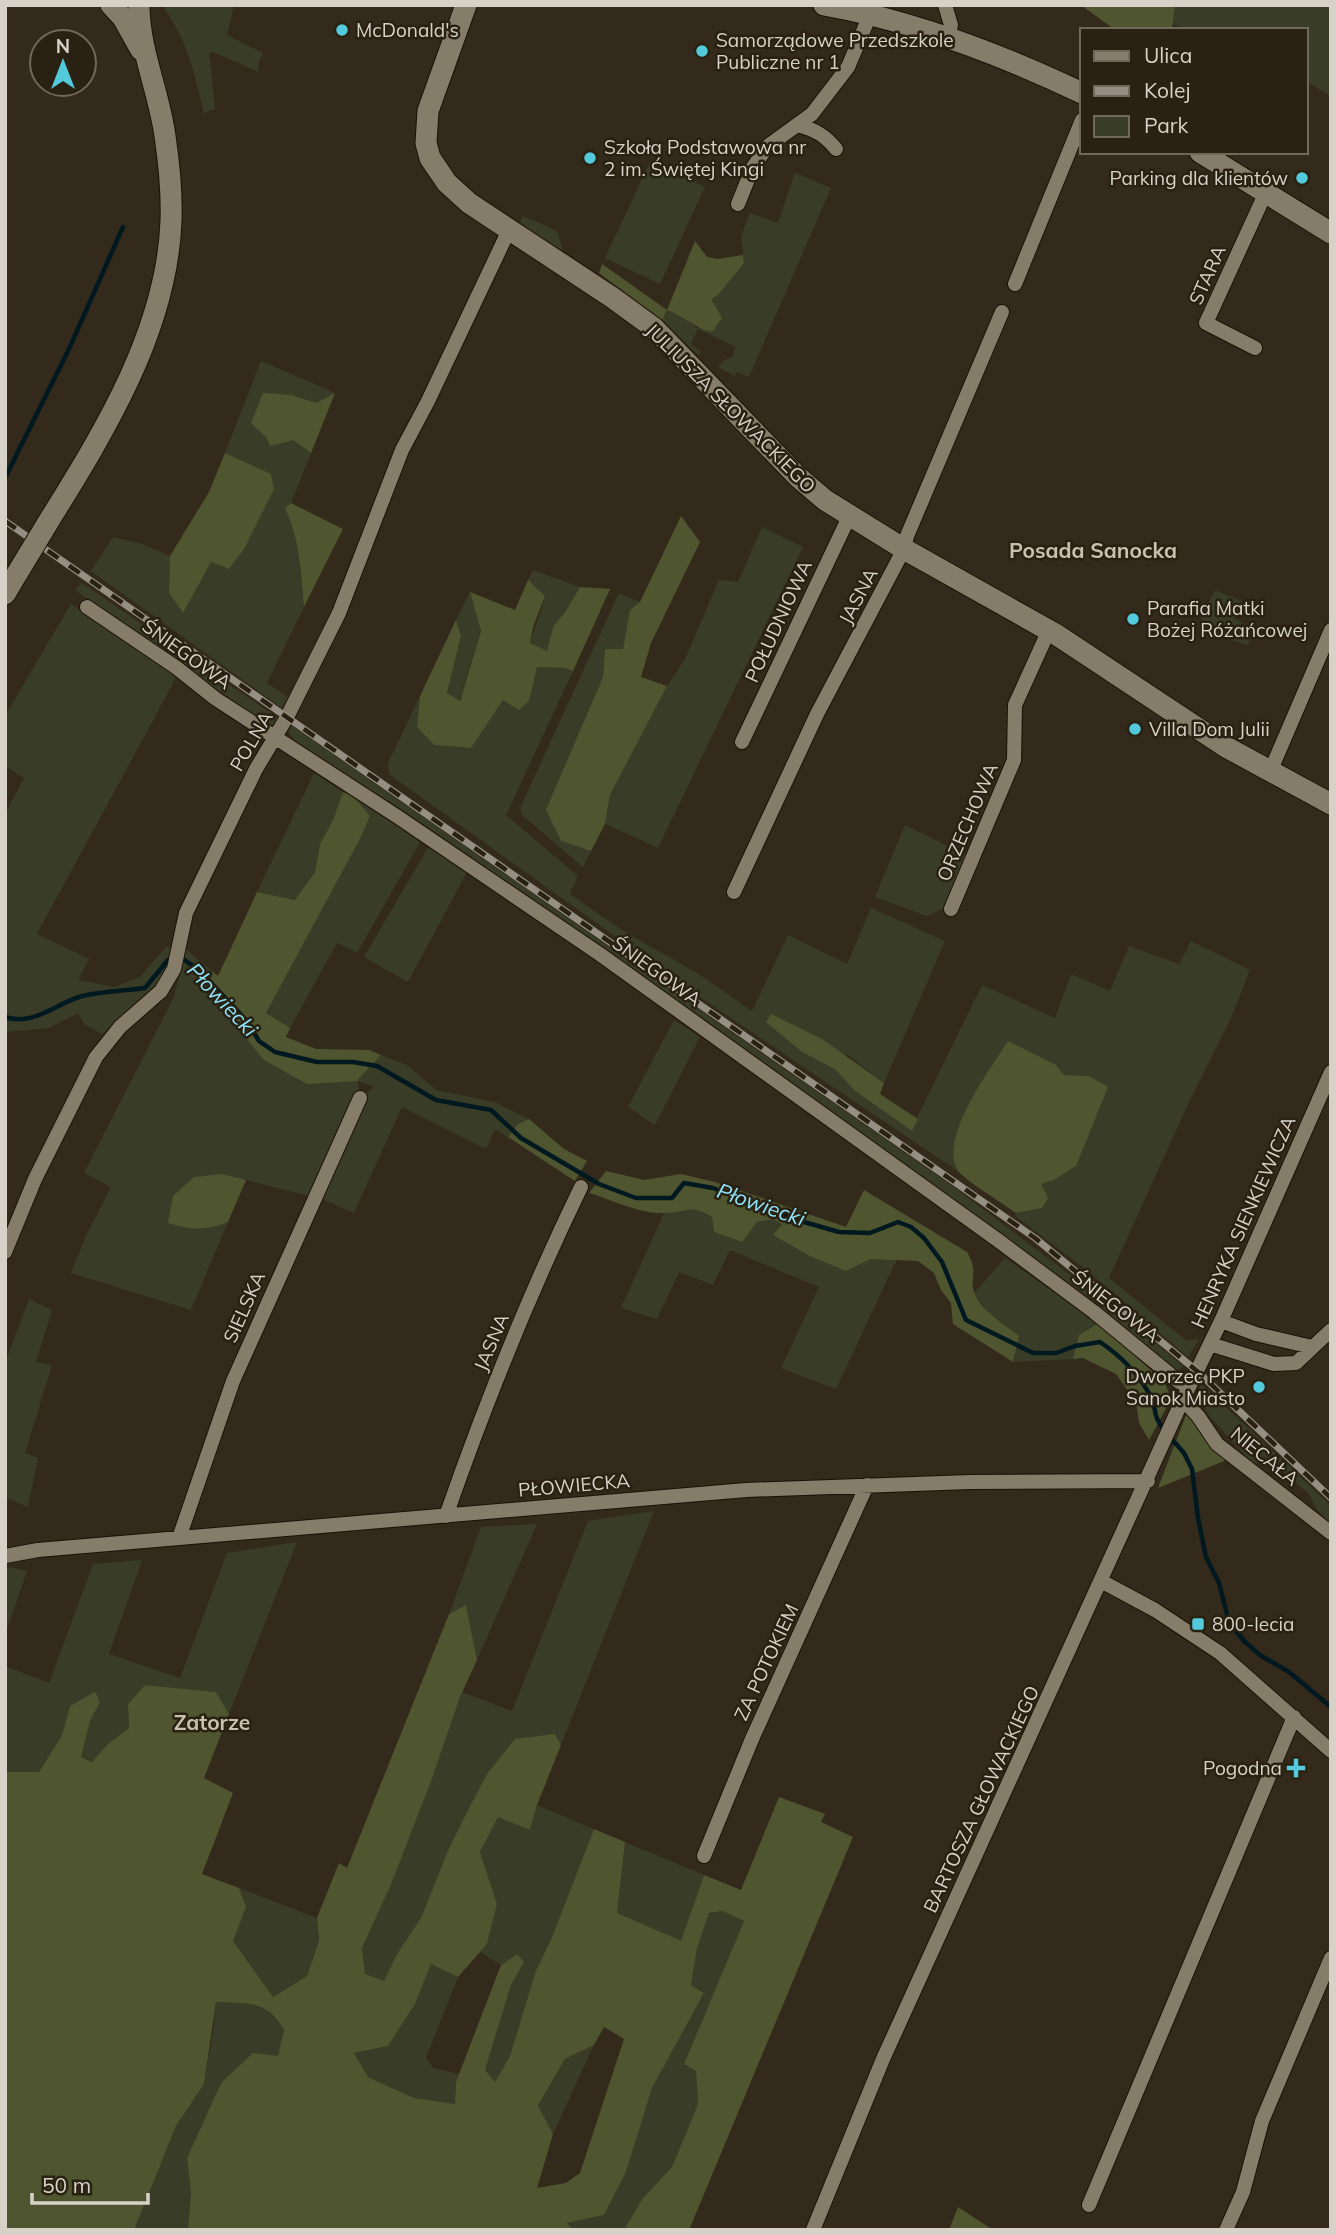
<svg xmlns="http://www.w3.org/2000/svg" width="1336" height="2235" viewBox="0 0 1336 2235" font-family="Mulish,sans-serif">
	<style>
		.green { fill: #393d28 }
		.forest { fill: #4f562f; fill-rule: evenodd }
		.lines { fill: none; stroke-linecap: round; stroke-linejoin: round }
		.stream { stroke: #00181f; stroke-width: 4.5 }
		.street-casing { stroke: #1a1305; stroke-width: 16 }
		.secondary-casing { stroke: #1a1305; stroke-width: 23 }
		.street { stroke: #867c6a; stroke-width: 14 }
		.secondary { stroke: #867c6a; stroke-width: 21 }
		.rail-casing { stroke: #958f83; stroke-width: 7 }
		.rail { stroke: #292112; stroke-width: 4.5; stroke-dasharray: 13; stroke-linecap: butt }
		.secondary-bridge-casing { stroke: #1a1305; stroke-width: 23; stroke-linecap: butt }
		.secondary-bridge { stroke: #867c6a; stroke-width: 21 }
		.poi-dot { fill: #53cadc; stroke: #292112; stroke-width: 2.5 }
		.labels { text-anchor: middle; stroke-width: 5; stroke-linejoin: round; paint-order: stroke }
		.poi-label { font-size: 19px; fill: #d7d2c8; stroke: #292112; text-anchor: start }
		.street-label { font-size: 19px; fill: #d7d2c8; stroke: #292112 }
		.neighbourhood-label { font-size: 21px; font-weight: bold; fill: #cbc0ad; stroke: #292112 }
		.water-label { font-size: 21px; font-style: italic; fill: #8ee4fb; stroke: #292112 }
	</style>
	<rect width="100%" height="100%" fill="#332a1b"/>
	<!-- green -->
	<path class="green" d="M162,5H234L227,35L263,53L258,63L259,72L213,52L209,53L215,109L204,113C193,68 189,44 162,5Z
		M1175,5H1331V97L1306,81V30H1187L1173,24Z
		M650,162L705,187L660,284L605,258Z
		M795,173L831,188L749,377L737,372L735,376L718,367L724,360L732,357L736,347L698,329L691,344L701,352L699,356L662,320L667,310L680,314L698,329L710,299L719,294L744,263L741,236L750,213L778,223Z
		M522,216L549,227L558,233L563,251L520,224Z
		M261,361L335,393L316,403L291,395L293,440L311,453L291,503L286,508L294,526L299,550L304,607L267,683L288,697L282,708L91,571L113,537L142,544L170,556L169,593L183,613L211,562L229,569L243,549L274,489L271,474L225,453Z
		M762,527L803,547L658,848L605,824L610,795L667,686L685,659L719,580L738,582Z
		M533,570L580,587L565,612L553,627L547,652L530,643L545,597L528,580Z
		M82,583L266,710L279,717L275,725L265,726L215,688L75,590Z
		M1215,590L1242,601L1235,619L1242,622L1241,627L1252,630L1248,645L1215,635V633L1198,627Z
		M470,592L481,630L459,702L447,693L461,637L456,620Z
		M619,593L640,602L630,610L623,650L605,649L603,677L547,810L561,841L591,851L583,867L523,816L520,808Z
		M71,604L177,676L37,934L89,959L78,980L114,987L140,977L166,947H172L167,974L102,1034L85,1025L78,1013L49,1028L5,1032V814L24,778L5,766V716Z
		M537,667L565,668L573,671L506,815L578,876L570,894L622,930L700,975L752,1011L788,935L847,964L871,908L945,941L884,1083L848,1055L802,1052L836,1070L854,1090L911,1130L982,985L1055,1018L1071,974L1110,991L1129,946L1179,964L1191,941L1250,970L1231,1018L1189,1102L1109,1278L1187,1341L1199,1339L1188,1357L1087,1270L1015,1216L1016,1213L1042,1208L1040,1184L1054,1180L1076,1166L1107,1087L1089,1076L1064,1075L953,1152L959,1172L694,993L389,774L388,763L420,696L417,727L434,745L471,748L503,700Z
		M291,725L958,1190L1106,1302L1178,1362L1184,1365L1176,1373L1128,1330L1025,1251L599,944C518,895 441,838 363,785C339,769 304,757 289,733Z
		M314,773L343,792L333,820L320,844L315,872L295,900L257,892Z
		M353,796L419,838V844L357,953L337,943L290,1028L266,1013L361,837L370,817Z
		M905,825L968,856L943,909L927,916L875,897Z
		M429,846L467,872L408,982L364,957Z
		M186,949L213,972L209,992L357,1081L381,1055L407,1065L436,1090L494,1102L529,1119L518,1124L508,1137L495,1129L486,1149L402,1107L354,1213L322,1199L365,1095L374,1086L358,1081L359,1088L309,1196L223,1174L168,1223C191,1230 206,1231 228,1222L191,1310L71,1273L86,1236L111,1187L84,1173L174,997Z
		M674,1020L700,1037L655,1125L628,1107Z
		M695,1208L712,1217L714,1232L741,1242L757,1222L773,1219L782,1223L773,1235L846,1271L871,1259H897L836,1389L781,1368L819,1287L730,1250L713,1285L679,1272L657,1319L621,1308L664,1213Z
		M1005,1258L1099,1323L1079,1335L1073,1359L1013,1362L1019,1336L988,1312L974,1293Z
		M29,1299L52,1310L36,1362L52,1365L25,1453L38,1458L28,1507L5,1497V1363Z
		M1201,1384L1331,1506V1524L1318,1511L1308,1493L1268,1459L1257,1464L1251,1462L1211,1418L1196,1393Z
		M654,1511L561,1745L555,1734L487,1774L449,1848L421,1918L397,1954L384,1982L365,1974L362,1948L390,1887L462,1692L512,1711L588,1521Z
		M537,1524L477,1660L466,1606L449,1614L481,1527Z
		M297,1542L229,1714L216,1692L145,1685L128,1704L129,1728L108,1744L93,1762L81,1757L90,1721L100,1702L70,1706L62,1735L39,1772H5V1666L49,1683L93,1564L142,1560L109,1654L180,1678L227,1553Z
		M10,1567L27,1571L5,1635V1569Z
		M537,1805L594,1829L552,1937L535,1973L510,2056L495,2083L485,2070L511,1985L523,1962L517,1954L501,1965L480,1952L487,1944L497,1904L480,1852L498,1816L530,1830Z
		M625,1842L704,1875L681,1942L617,1913Z
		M239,1888L317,1918L319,1941L307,1976L273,1997L233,1941L246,1907Z
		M722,1911L744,1921L684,2064L696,2071L698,2104L672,2167L643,2198L625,2228L628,2230H573L567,2223L604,2215L626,2172L652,2088L704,1993L691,1985L697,1948L709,1913Z
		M431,1964L458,1977L426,2058L433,2068L459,2074L456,2082L455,2105L414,2098L368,2077L354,2053L388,2046L415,2004Z
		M216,2002C249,2004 265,2000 284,2030L279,2056L221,2083L187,2158L191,2193L188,2230H134L176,2126L204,2084L214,2026Z
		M594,2045L553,2134L538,2107L565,2059Z"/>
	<!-- forest -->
	<path class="forest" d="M1081,5H1175L1172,30H1115Z
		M695,241L707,257L718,259L743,255L744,263L719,294L711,299L722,318L712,332C694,328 684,316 667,310L662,320L599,273L602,264L667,310Z
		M263,393L291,395L316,403L335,393L311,453L293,440L270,446L266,437L251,423Z
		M225,453L271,474L274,489L244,549L229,569L211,562L183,613L169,593L170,556L209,492Z
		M291,503L343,529L304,607C301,573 300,540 285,508Z
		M681,516L700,542L651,643L641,677L667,686L610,795L605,824L591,851L561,841L546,810L603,677L605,649H623L630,610L640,602Z
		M528,580L545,596L533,627L530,643L547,651L553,627L565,612L580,587L610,589L573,671L565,668L537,667L529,701L519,710L503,700L471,748L434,745L417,727L420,696L456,620L461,636L447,693L460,701L481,631L470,592L515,610Z
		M343,792L353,796L370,816L361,837L266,1013L290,1028L286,1037L316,1049L369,1050L381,1055L357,1081L307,1084L264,1060L208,992L213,972L218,976L257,892L295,900L315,872L320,844L333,820Z
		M771,1014L822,1039L884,1083L880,1094L918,1119L912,1131L854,1090L836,1070L802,1052L766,1022Z
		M1008,1041L1056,1065L1064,1075L1089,1076L1108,1087L1076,1166L1054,1180L1041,1184L1048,1198L1042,1208L1016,1213C1005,1205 965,1180 959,1172C936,1141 991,1068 1008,1041Z
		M529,1119L564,1149L587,1161L575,1181L508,1137L518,1124Z
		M606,1171L644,1180L681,1174L715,1182L846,1227L864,1190L967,1252C980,1273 968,1279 975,1294C983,1312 1004,1324 1019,1336L1013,1362L953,1324L951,1303L941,1290L934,1273L918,1261L871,1259L846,1271L810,1256L773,1235L782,1224L773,1219L757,1222L742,1242L714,1232L712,1217C687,1203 689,1213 664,1213C640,1214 612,1200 589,1193Z
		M223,1174L246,1180L228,1222C206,1231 191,1230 168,1223L173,1196L194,1177Z
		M1099,1323L1165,1383L1171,1399L1149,1440L1139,1423L1136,1402L1116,1374L1083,1358L1073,1359L1079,1335Z
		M1188,1410L1229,1459L1158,1488Z
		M466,1605L477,1660L460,1697L431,1781L390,1887L362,1948L365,1974L384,1981L397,1954L421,1918L449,1848L466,1814L487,1774L515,1739L555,1734L561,1745L537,1805L530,1830L498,1817L480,1852L497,1904L487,1944L458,1977L431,1964L415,2004L388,2046L354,2053L368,2077L414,2098L455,2104L456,2082L501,1965L517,1954L524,1962L511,1985L485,2070L495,2082L510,2056L535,1973L552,1937L594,1829L625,1842L617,1913L681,1941L704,1875L741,1890L779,1797L825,1814L821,1822L853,1837L689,2230H628L625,2228L643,2198L672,2167L698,2104L696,2071L684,2064L744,1921L722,1911L709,1913L697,1948L691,1985L704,1993L652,2088L626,2172L604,2215L567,2223L573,2230H188L191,2193L187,2158L221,2083L253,2053L278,2056L284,2030C266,2000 249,2004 216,2002L204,2084L176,2126L134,2230H5V1772H39L62,1735L70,1706L95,1692L100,1702L90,1721L81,1757L92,1762L108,1744L129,1728L128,1704L145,1685L216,1692L229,1714L204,1778L233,1793L202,1874L239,1888L246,1907L233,1941L273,1997L307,1976L319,1941L317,1918L339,1863L347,1868L449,1614ZM604,2027L624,2039L580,2173L566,2183L537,2188L553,2134L538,2106L565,2059L594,2045Z
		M958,2207L993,2230H949Z"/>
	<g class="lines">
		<!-- stream -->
		<path class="stream" d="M5,478L69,349L123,227
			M5,1017C33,1026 54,1005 79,997C97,991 125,991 145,988L168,960L183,959L199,970L246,1020L259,1041L275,1052L317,1062H353L377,1066L436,1100L491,1110L521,1138L599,1184L636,1198H672L684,1183L713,1188L804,1222L839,1232L870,1233L898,1222L911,1227L924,1238L942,1262L966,1320L1033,1353H1056L1075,1346L1100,1342C1121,1356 1138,1374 1150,1395C1158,1410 1151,1414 1165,1431
			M1170,1437L1184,1453L1192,1469L1198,1518L1206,1557L1219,1583L1229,1622L1244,1641L1260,1655L1289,1672L1331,1707"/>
		<defs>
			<path id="street" d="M945,5L951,25L948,37
				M798,125C815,130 825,135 836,149
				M738,204L753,167L768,146L812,114L848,67L870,15
				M1015,284L1082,120
				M1255,348L1206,323L1266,192
				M87,607L177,668L216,699L398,817L601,955L999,1241L1094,1312L1178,1381L1189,1387
				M742,742L849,517
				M1270,772L1331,630
				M734,892L817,714L904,549L907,536L1002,312
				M951,909L1014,760L1015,705L1049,630
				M5,1252L35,1179L96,1057L120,1027L161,991L174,969L186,913L256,769L287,717L339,613L402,450L428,401L509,230
				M1221,1321L1256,1334L1312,1347
				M1210,1344L1274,1364L1296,1363L1331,1330
				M1183,1400L1198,1416L1217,1444L1331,1533
				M446,1516C485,1404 529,1294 581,1187
				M179,1538L233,1381L360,1098
				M5,1556L38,1550L746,1490L970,1482L1148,1481
				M1101,1581L1155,1610L1220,1653L1331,1751
				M704,1856L752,1739L867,1485
				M1089,2205L1294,1717
				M813,2230L883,2059L1177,1412L1221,1321L1331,1072
				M1226,2230L1243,2192L1262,2121L1331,1958"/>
			<path id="secondary" d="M111,5L123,18L141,50
				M466,5L428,111L426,143L430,158L447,183L469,203L613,298L654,328L798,477L825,500L904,549L1057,635L1226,747L1331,804
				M824,5C914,21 1000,54 1082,93
				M1200,152L1331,233
				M50,519C106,429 167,329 171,221C172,193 169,163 165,136C159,92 139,49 139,5
				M5,594L18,572"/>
		</defs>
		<!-- street casing -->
		<use href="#street" class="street-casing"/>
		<!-- secondary casing -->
		<use href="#secondary" class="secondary-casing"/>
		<!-- street -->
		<use href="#street" class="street"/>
		<!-- secondary -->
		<use href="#secondary" class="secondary"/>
		<defs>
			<path id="rail" d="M5,521L1035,1238L1197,1371L1331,1498"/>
		</defs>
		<!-- rail casing -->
		<use href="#rail" class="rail-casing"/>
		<!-- rail -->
		<use href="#rail" class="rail"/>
		<defs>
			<path id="secondary-bridge" d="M18,572L50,519"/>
		</defs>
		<!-- secondary-bridge casing -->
		<use href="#secondary-bridge" class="secondary-bridge-casing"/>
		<!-- secondary-bridge -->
		<use href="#secondary-bridge" class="secondary-bridge"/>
	</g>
	<!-- markers -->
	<g class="poi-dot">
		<circle cx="342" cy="30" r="7"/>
		<circle cx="702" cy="51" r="7"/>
		<circle cx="590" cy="158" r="7"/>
		<circle cx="1302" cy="178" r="7"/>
		<circle cx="1133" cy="619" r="7"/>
		<circle cx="1135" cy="729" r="7"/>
		<circle cx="1259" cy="1387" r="7"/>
		<rect x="1191" y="1617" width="14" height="14" rx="3.5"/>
		<path d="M1292.5 1757.5h7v7h7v7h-7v7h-7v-7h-7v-7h7z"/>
	</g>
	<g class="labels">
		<!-- poi labels -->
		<g class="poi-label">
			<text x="356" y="37">McDonald's</text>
			<text x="716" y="47">Samorządowe Przedszkole<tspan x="716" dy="22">Publiczne nr 1</tspan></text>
			<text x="604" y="154">Szkoła Podstawowa nr<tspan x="604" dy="22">2 im. Świętej Kingi</tspan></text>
			<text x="1288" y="185" text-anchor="end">Parking dla klientów</text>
			<text x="1147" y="615">Parafia Matki<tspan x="1147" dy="22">Bożej Różańcowej</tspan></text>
			<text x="1149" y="736">Villa Dom Julii</text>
			<text x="1245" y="1383" text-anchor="end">Dworzec PKP<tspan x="1245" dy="22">Sanok Miasto</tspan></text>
			<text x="1212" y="1631">800-lecia</text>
			<text x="1282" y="1775" text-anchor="end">Pogodna</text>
		</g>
		<!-- street labels -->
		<g class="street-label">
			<text transform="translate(1207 275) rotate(-66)" y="7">STARA</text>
			<text transform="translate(731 408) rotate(45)" y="7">JULIUSZA SŁOWACKIEGO</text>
			<text transform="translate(858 596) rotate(-62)" y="7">JASNA</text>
			<text transform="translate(778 621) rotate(-65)" y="7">POŁUDNIOWA</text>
			<text transform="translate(187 654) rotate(36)" y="7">ŚNIEGOWA</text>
			<text transform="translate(251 741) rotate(-60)" y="7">POLNA</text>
			<text transform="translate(967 822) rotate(-67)" y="7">ORZECHOWA</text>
			<text transform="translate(657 971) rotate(36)" y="7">ŚNIEGOWA</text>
			<text transform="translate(1243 1222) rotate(-66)" y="7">HENRYKA SIENKIEWICZA</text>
			<text transform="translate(1116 1306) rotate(38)" y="7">ŚNIEGOWA</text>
			<text transform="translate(244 1307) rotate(-66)" y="7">SIELSKA</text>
			<text transform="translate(491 1342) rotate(-67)" y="7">JASNA</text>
			<text transform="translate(1265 1456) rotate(39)" y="7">NIECAŁA</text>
			<text transform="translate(574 1485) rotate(-5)" y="7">PŁOWIECKA</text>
			<text transform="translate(766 1662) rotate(-65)" y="7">ZA POTOKIEM</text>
			<text transform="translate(981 1799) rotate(-65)" y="7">BARTOSZA GŁOWACKIEGO</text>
		</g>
		<!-- neighbourhood labels -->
		<g class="neighbourhood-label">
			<text x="1093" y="558">Posada Sanocka</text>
			<text x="212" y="1730">Zatorze</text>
		</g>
		<!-- water labels -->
		<g class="water-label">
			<text transform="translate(222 1000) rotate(47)" y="7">Płowiecki</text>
			<text transform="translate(761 1205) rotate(19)" y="7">Płowiecki</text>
		</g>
	</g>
	<!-- border -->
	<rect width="1336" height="2235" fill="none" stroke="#d7d2c8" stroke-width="14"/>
	<!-- legend -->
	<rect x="1080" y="28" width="228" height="126" fill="#292112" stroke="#6f685b" stroke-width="2"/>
	<rect x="1094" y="51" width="35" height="10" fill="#867c6a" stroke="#6f685b" stroke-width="2"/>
	<text x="1144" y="63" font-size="21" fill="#d7d2c8">Ulica</text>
	<rect x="1094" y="86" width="35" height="10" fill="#958f83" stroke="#6f685b" stroke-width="2"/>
	<text x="1144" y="98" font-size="21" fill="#d7d2c8">Kolej</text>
	<rect x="1094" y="116" width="35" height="21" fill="#393d28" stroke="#6f685b" stroke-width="2"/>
	<text x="1144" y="133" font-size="21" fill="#d7d2c8">Park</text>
	<!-- north arrow -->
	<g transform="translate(63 63)"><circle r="33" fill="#292112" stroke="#6f685b" stroke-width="2"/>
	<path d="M0-5L12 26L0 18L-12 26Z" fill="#53cadc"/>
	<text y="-10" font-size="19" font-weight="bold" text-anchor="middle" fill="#d7d2c8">N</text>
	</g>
	<!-- scale -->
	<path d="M32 2193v10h116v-10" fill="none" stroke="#d7d2c8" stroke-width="3.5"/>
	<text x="42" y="2193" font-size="21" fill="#d7d2c8" stroke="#292112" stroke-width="5" paint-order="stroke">50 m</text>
</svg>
